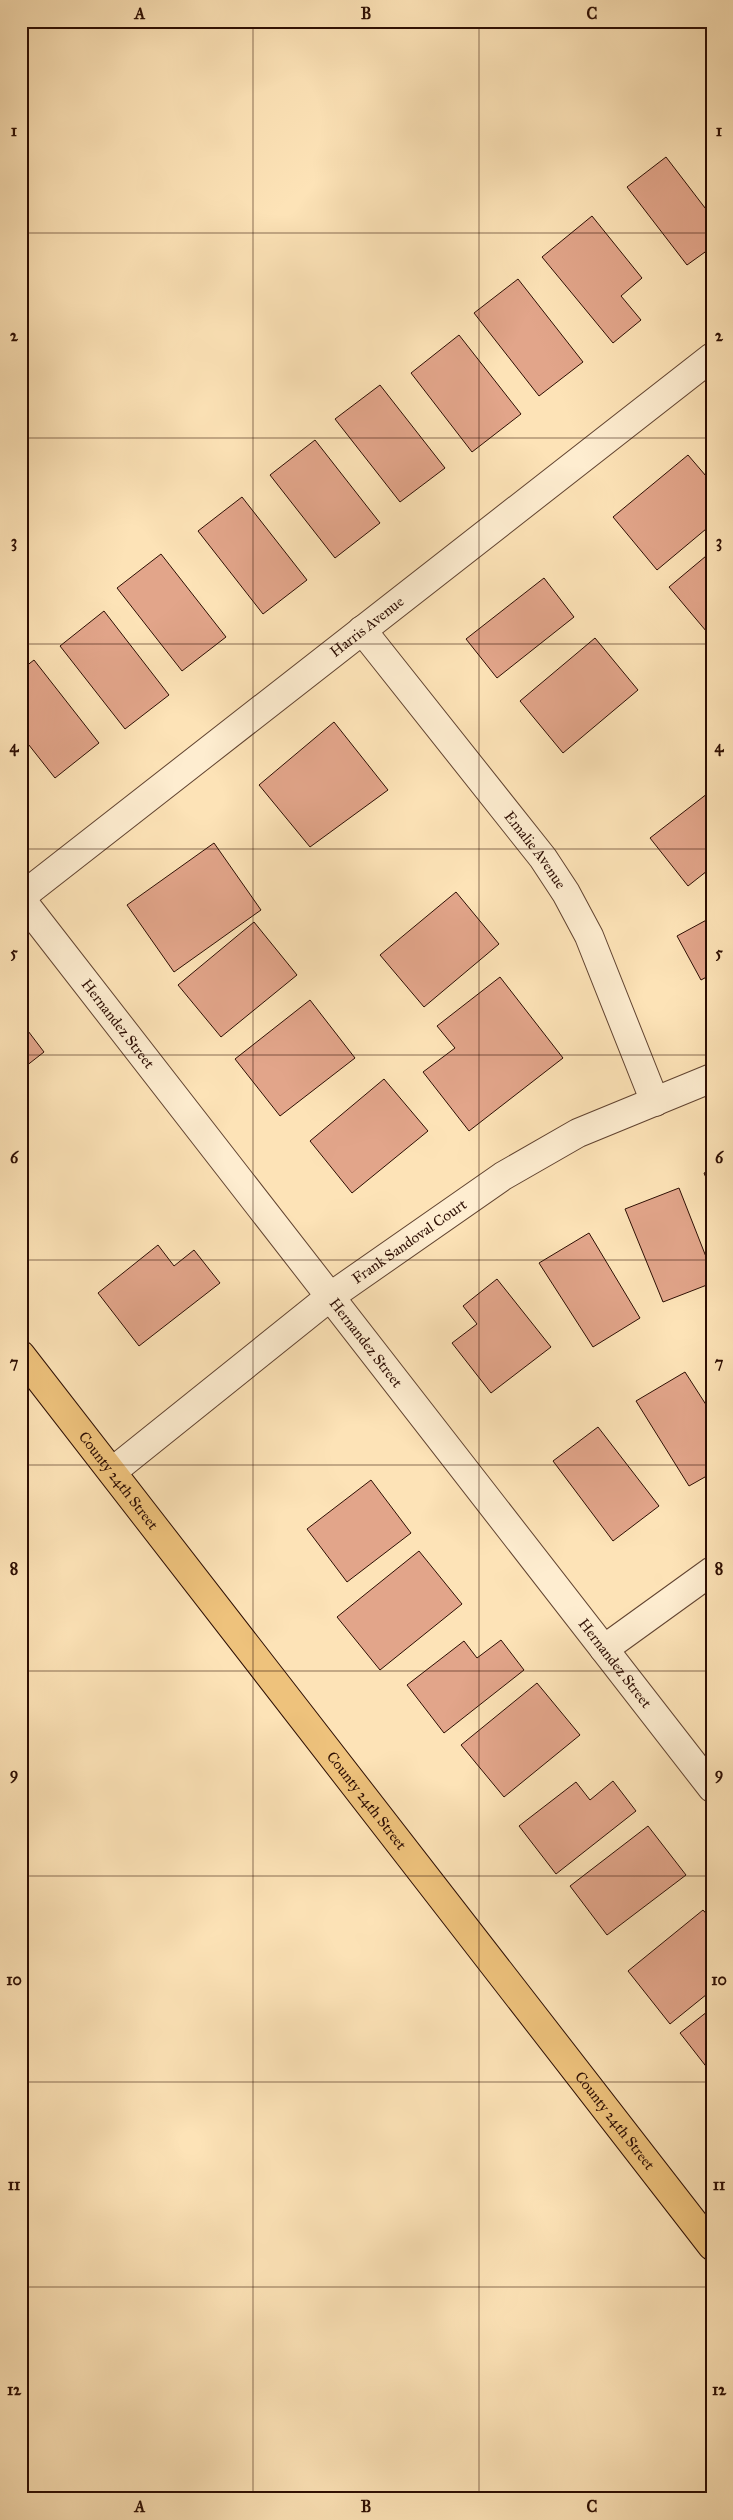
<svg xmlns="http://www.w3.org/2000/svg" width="733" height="2520" viewBox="0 0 733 2520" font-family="'IM FELL Great Primer',serif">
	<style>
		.building { fill: #e2a58a; stroke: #2d0e03 }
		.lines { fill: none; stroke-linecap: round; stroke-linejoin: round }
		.minor-casing { stroke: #614330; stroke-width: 30 }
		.major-casing { stroke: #2d0e03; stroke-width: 30 }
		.minor { stroke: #feedd0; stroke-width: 28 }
		.major { stroke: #eec27c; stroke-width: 28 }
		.grid { fill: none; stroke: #2d0e03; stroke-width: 1; stroke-opacity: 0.55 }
		.labels { text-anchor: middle; stroke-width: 5; stroke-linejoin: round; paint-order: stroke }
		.street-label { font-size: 15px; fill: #2d0e03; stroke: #feedd0 }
		.neatline { fill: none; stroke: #2d0e03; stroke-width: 2 }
		.grid-label { font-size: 16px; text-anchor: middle; font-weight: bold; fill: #2d0e03 }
	</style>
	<rect width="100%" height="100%" fill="#fde3b7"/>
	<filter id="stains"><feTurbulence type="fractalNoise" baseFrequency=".004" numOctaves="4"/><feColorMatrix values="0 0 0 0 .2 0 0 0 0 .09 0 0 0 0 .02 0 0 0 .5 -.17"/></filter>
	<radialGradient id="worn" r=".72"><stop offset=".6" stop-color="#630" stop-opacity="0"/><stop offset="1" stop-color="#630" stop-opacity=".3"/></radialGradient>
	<!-- building -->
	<path class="building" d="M666,157L712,217V247L687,265L627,187Z
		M592,216L642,278L621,296L641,320L613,343L542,257Z
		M518,279L583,362L539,396L474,313Z
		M459,335L521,414L472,452L411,373Z
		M380,385L445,468L400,502L335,419Z
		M315,440L380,523L335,558L270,475Z
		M688,455L712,483V524L657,570L613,517Z
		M242,497L307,580L263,614L198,531Z
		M712,551V638L669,587Z
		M161,554L226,637L182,671L117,588Z
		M544,578L574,617L497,678L466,639Z
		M104,611L169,695L125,729L60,646Z
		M595,638L638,690L563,753L520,701Z
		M34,660L99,743L55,778L21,735V670Z
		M334,722L388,790L310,847L259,785Z
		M712,790V867L688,886L650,838Z
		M214,843L261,910L174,972L127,905Z
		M456,892L499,944L424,1007L380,955Z
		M712,917V974L701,980L677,936Z
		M254,922L297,975L221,1037L178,985Z
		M500,977L563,1058L469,1131L423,1072L455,1048L437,1026Z
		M310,1000L355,1058L280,1116L235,1059Z
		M22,1023L44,1052L21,1070V1024Z
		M384,1079L428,1131L352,1193L310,1141Z
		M712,1170V1192L704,1173Z
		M679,1188L712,1272V1283L663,1302L625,1209Z
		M589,1233L640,1318L593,1347L539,1263Z
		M158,1245L174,1266L194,1250L220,1283L139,1346L98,1293Z
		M497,1279L551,1347L491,1393L452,1343L477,1324L463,1306Z
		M685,1372L712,1414V1473L689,1486L636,1401Z
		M598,1427L659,1506L613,1541L553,1461Z
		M371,1480L411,1533L347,1582L307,1529Z
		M419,1551L462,1604L380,1670L337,1617Z
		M501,1640L524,1670L444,1733L407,1685L464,1641L477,1658Z
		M537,1683L580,1735L504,1797L461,1745Z
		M613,1781L636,1811L556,1874L519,1826L576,1782L590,1800Z
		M648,1826L686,1875L607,1935L570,1886Z
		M703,1910L712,1920V1990L670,2024L628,1971Z
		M712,2008V2074L680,2033Z"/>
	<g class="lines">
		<defs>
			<g id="minor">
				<path id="s1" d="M362,630L543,858L566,893L589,936L655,1102"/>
				<path id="s2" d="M21,897L712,357"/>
				<path id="s3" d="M21,899L712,1788"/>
				<path id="s4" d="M113,1471L331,1296L503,1176L578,1133L712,1078"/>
				<path d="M604,1649L712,1571"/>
			</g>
			<g id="major">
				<path id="s5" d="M21,1355L712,2246"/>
			</g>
		</defs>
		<!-- minor casing -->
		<use href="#minor" class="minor-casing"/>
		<!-- major casing -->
		<use href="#major" class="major-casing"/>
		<!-- minor -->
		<use href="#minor" class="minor"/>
		<!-- major -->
		<use href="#major" class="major"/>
	</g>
	<!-- grid -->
	<path class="grid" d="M253,21V2499M479,21V2499M21,233H712M21,438H712M21,644H712M21,849H712M21,1055H712M21,1260H712M21,1465H712M21,1671H712M21,1876H712M21,2082H712M21,2287H712"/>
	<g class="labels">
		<!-- street labels -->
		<g class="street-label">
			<text dy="5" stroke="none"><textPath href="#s2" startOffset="439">Harris Avenue</textPath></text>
			<text dy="5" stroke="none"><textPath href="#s1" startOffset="280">Emalie Avenue</textPath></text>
			<text dy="5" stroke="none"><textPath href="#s3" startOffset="158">Hernandez Street</textPath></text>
			<text dy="5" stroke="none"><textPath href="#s4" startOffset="375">Frank Sandoval Court</textPath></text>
			<text dy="5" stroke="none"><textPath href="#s3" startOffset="562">Hernandez Street</textPath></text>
			<text dy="5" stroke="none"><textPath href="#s5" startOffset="159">County 24th Street</textPath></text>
			<text dy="5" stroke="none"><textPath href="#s3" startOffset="968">Hernandez Street</textPath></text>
			<text dy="5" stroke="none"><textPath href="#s5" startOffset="564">County 24th Street</textPath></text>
			<text dy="5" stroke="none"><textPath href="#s5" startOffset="969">County 24th Street</textPath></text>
		</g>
	</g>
	<!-- margin -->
	<rect width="733" height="2520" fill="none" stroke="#fde3b7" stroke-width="55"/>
	<rect x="28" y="28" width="678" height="2464" class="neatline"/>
	<g class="grid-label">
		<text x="140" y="19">A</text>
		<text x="366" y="19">B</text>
		<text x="592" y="19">C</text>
		<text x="14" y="136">1</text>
		<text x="719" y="136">1</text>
		<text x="14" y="341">2</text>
		<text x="719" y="341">2</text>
		<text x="14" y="547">3</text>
		<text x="719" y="547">3</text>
		<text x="14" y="752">4</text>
		<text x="719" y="752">4</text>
		<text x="14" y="958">5</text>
		<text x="719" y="958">5</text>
		<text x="14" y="1163">6</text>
		<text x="719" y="1163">6</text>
		<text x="14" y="1368">7</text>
		<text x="719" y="1368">7</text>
		<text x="14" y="1574">8</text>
		<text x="719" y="1574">8</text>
		<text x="14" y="1779">9</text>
		<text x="719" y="1779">9</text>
		<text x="14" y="1985">10</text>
		<text x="719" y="1985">10</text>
		<text x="14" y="2190">11</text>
		<text x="719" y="2190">11</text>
		<text x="14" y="2395">12</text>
		<text x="719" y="2395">12</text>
		<text x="140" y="2512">A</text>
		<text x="366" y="2512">B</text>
		<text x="592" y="2512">C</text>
	</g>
	<rect width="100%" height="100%" filter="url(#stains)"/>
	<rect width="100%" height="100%" fill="url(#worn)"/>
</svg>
